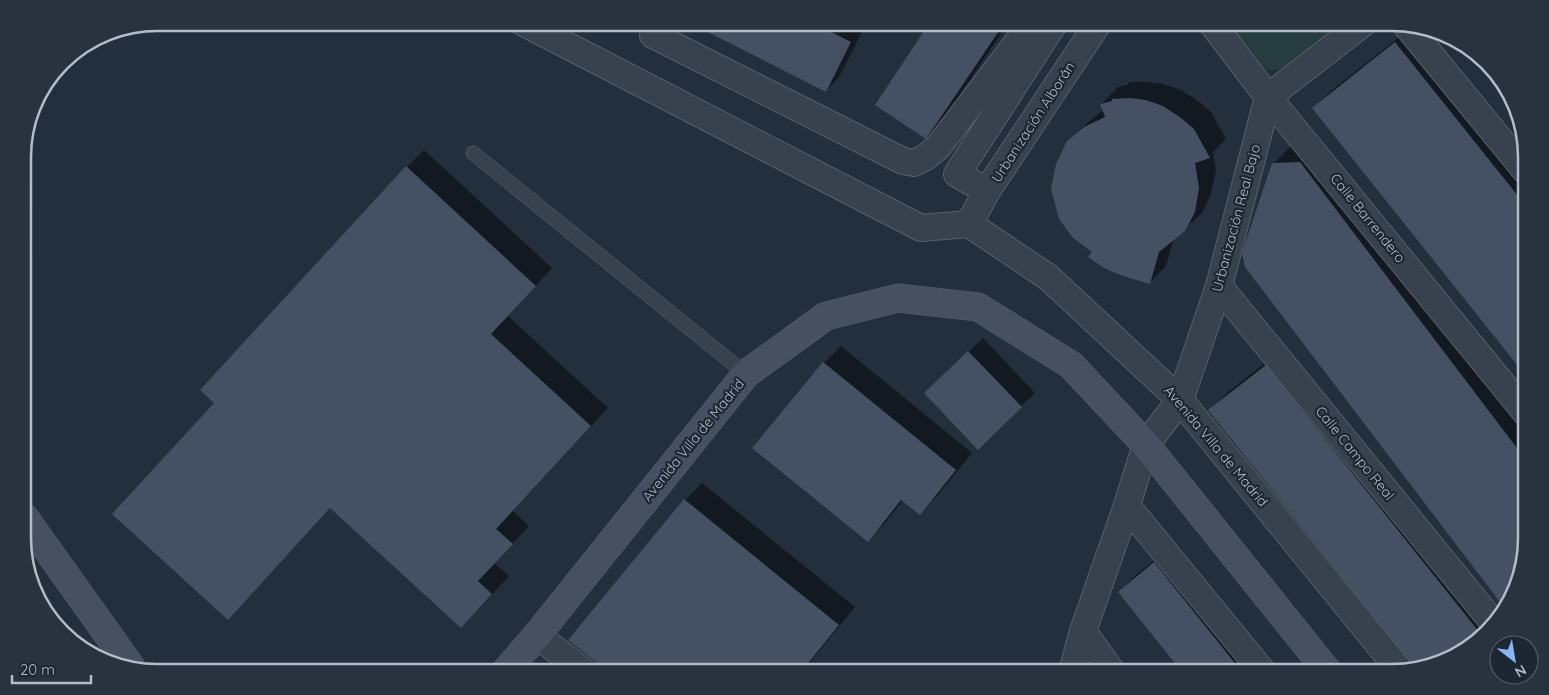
<svg xmlns="http://www.w3.org/2000/svg" width="1549" height="695" viewBox="0 0 1549 695" font-family="Quicksand,sans-serif">
	<style>
		.green { fill: #263c3f }
		.shadow { fill: #0007 }
		.building { fill: #455162 }
		.lines { fill: none; stroke-linecap: round; stroke-linejoin: round }
		.lane-casing { stroke: #565f6c; stroke-width: 15 }
		.street-casing { stroke: #565f6c; stroke-width: 28 }
		.secondary-casing { stroke: #565f6c; stroke-width: 29 }
		.lane { stroke: #38414e; stroke-width: 14 }
		.street { stroke: #38414e; stroke-width: 26 }
		.secondary { stroke: #465061; stroke-width: 28 }
		.labels { text-anchor: middle; stroke-width: 4.5; stroke-linejoin: round; paint-order: stroke }
		.street-label { font-size: 14px; fill: #b4bcc9; stroke: #1d2633 }
		.rim { fill: none; stroke: #b4bcc9; stroke-width: 2.5 }
	</style>
	<rect width="100%" height="100%" fill="#242f3e"/>
	<!-- green -->
	<path class="green" d="M1232,23H1348L1288,71L1259,69L1231,29Z"/>
	<!-- shadow -->
	<path class="shadow" d="M690,22H852L864,28L839,77L826,91Z
		M931,22H1009L943,120L926,138Z
		M1412,27L1525,167L1526,374L1314,108L1331,91Z
		M1130,82H1148L1163,84L1181,90L1198,101L1211,112L1226,139L1213,152L1216,170L1211,194L1202,213L1174,238L1166,266L1149,283L1094,251L1068,141L1086,124L1103,110L1101,104L1118,87L1127,85Z
		M1317,146L1526,421V538L1516,589L1503,605L1273,164L1290,147Z
		M424,150L552,268L508,316L608,408L513,511L529,526L494,563L509,576L478,610L331,507L245,601L216,403L407,167Z
		M983,338L1035,393L978,448L939,380Z
		M841,346L972,453L937,496L919,513L903,500L885,523L867,540L824,363Z
		M1284,348L1496,614L1467,650L1415,667L1210,410L1227,393Z
		M702,483L855,607L802,672H610L570,640L685,500Z
		M1172,546L1273,672H1184L1119,592L1136,575Z"/>
	<!-- building -->
	<path class="building" d="M688,22H812L851,42L826,92Z
		M930,22H1005L926,139L875,105Z
		M1395,42L1526,206V376L1312,108Z
		M1130,98L1146,100L1163,106L1181,118L1194,129L1210,158L1195,163L1199,188L1195,212L1185,231L1159,252L1150,284L1120,275L1104,268L1088,257L1092,252L1073,238L1059,219L1051,189L1056,164L1067,141L1084,127L1105,117L1100,104L1112,101V99Z
		M1300,162L1526,460V538L1516,589L1503,606L1245,267L1242,253L1272,163Z
		M406,166L536,286L491,334L591,426L496,529L513,544L478,581L492,594L461,628L330,508L228,620L112,514L214,403L200,390Z
		M968,351L1022,407L978,450L924,393Z
		M823,362L956,470L920,515L901,500L868,542L752,448Z
		M1266,365L1480,633L1467,650L1414,667L1208,410Z
		M684,499L839,625L801,672H608L568,640Z
		M1154,562L1242,672H1182L1118,592Z"/>
	<g class="lines">
		<defs>
			<path id="lane" d="M473,153L746,374"/>
			<path id="street" d="M522,22L921,228L969,224L1048,277L1180,400L1401,672
				M1211,22L1268,97L1526,413
				M1406,25L1525,170
				M653,35L903,161L914,163L926,157L938,147L1033,22
				M987,191L957,174L1055,22
				M969,224L987,191L1099,22
				M1219,286L1491,620
				M1127,506L1263,672
				M1083,631L1112,672
				M537,635L584,672
				M1072,672L1083,631L1125,511L1146,445L1180,400L1192,365L1219,286L1268,97L1365,22"/>
			<path id="secondary" d="M24,517L131,667
				M505,672L537,635L746,374L826,316L898,298L978,307L1071,365L1146,445L1328,672"/>
		</defs>
		<!-- lane casing -->
		<use href="#lane" class="lane-casing"/>
		<!-- street casing -->
		<use href="#street" class="street-casing"/>
		<!-- secondary casing -->
		<use href="#secondary" class="secondary-casing"/>
		<!-- lane -->
		<use href="#lane" class="lane"/>
		<!-- street -->
		<use href="#street" class="street"/>
		<!-- secondary -->
		<use href="#secondary" class="secondary"/>
	</g>
	<g class="labels">
		<!-- street labels -->
		<g class="street-label">
			<text transform="translate(1033 122) rotate(-57)" y="5">Urbanización Alborán</text>
			<text transform="translate(1236 218) rotate(-75)" y="5">Urbanización Real Bajo</text>
			<text transform="translate(1368 218) rotate(51)" y="5">Calle Barrendero</text>
			<text transform="translate(693 440) rotate(-51)" y="5">Avenida Villa de Madrid</text>
			<text transform="translate(1216 446) rotate(50)" y="5">Avenida Villa de Madrid</text>
			<text transform="translate(1355 453) rotate(51)" y="5">Calle Campo Real</text>
		</g>
	</g>
	<!-- crop -->
	<path d="M0 0H1549V695H0ZM157 31H1392A126 126 0 0 1 1518 157V538A126 126 0 0 1 1392 664H157A126 126 0 0 1 31 538V157A126 126 0 0 1 157 31Z" fill="#29323f" fill-rule="evenodd"/>
	<path class="rim" d="M157 31H1392A126 126 0 0 1 1518 157V538A126 126 0 0 1 1392 664H157A126 126 0 0 1 31 538V157A126 126 0 0 1 157 31Z"/>
	<!-- north arrow -->
	<g transform="translate(1514 660) rotate(149)"><circle r="24" fill="#1d2633" stroke="#59626f"/>
	<path d="M0-4L9 19L0 12L-9 19Z" fill="#8ab4f8"/>
	<text y="-8" font-size="14" font-weight="bold" text-anchor="middle" fill="#b4bcc9">N</text>
	</g>
	<!-- scale -->
	<path d="M12 675v8h79v-8" fill="none" stroke="#b4bcc9" stroke-width="2.5"/>
	<text x="20" y="675" font-size="15" fill="#b4bcc9" stroke="#1d2633" stroke-width="4" paint-order="stroke">20 m</text>
</svg>
